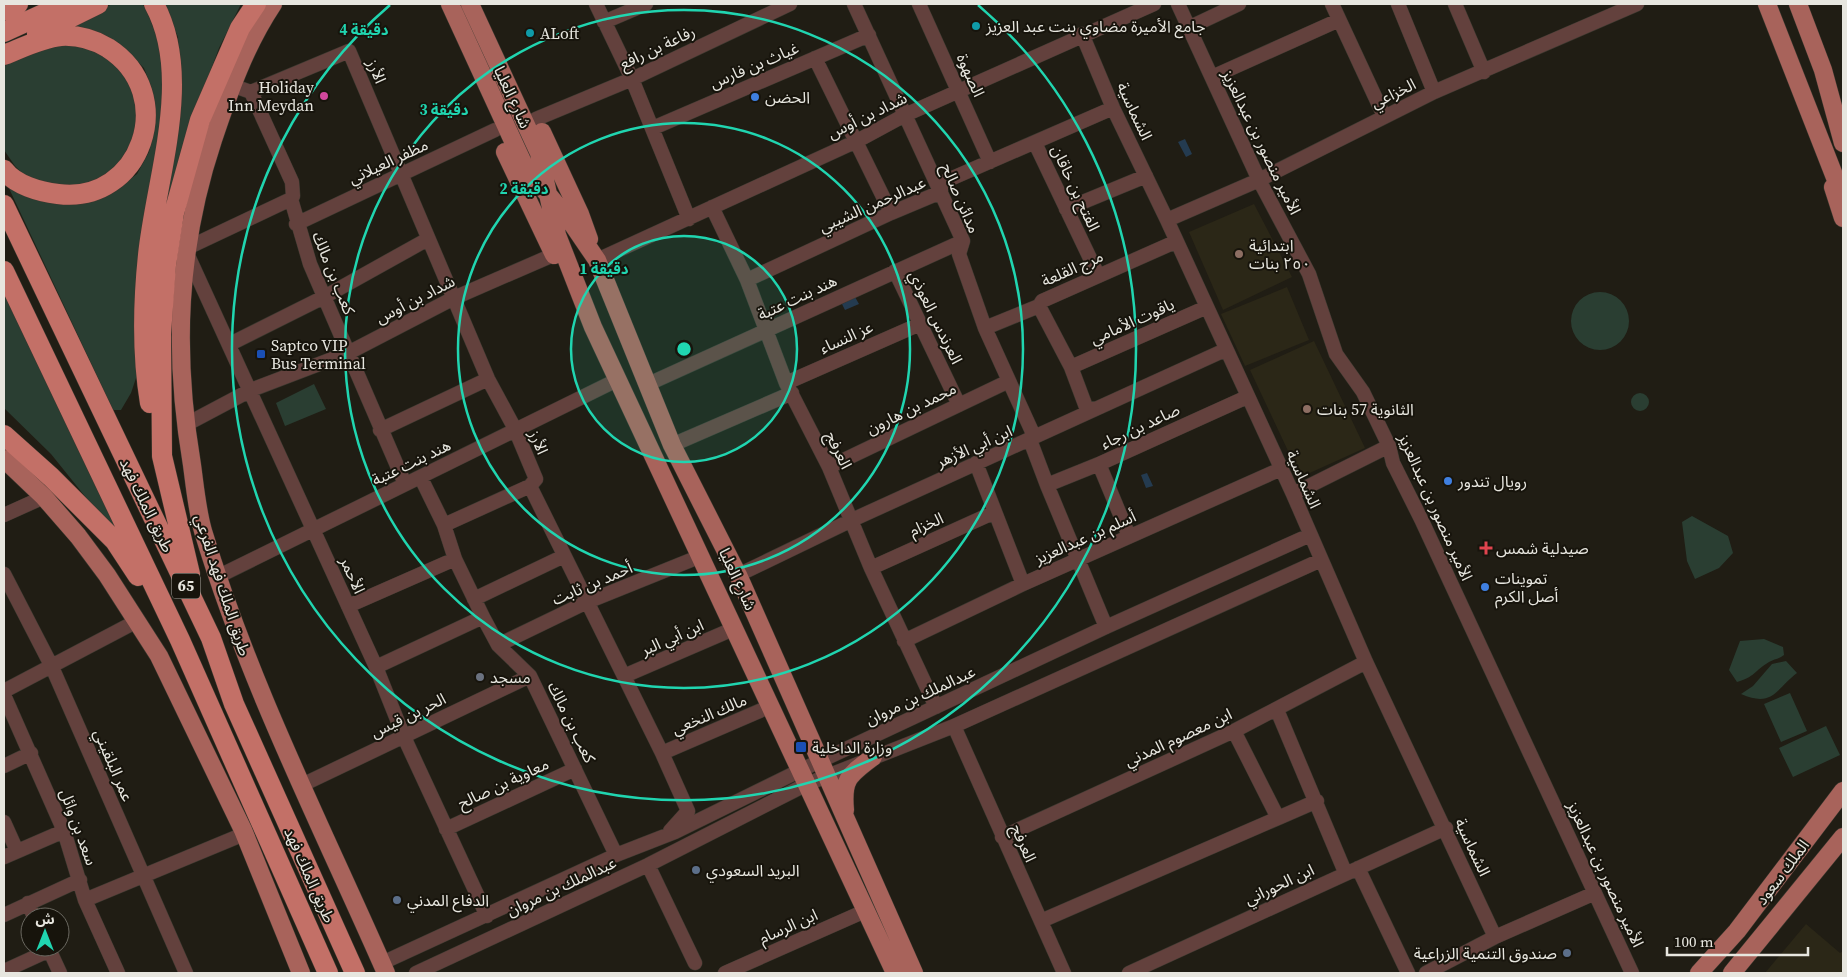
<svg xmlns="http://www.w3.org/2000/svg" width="1847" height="977" viewBox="0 0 1847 977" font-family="'Source Serif 4','Noto Sans Arabic',serif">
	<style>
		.built { fill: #2b2717 }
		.green { fill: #2a3e32 }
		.water { fill: #243b50 }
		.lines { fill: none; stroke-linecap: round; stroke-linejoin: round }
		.minor-casing { stroke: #3c3930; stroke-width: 15 }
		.major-casing { stroke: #3c3930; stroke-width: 19 }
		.highway-casing { stroke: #3c3930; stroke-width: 21 }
		.minor { stroke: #63413d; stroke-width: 14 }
		.major { stroke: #a8635b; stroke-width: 18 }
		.highway { stroke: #c37067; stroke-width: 20 }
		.ring { fill: none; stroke: #20d5b0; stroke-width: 2.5 }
		.culture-dot { fill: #0f9aa8; stroke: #17140c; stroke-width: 2 }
		.hotel-dot { fill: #d1479c; stroke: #17140c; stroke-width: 2 }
		.shop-dot { fill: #3f7fe0; stroke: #17140c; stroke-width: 2 }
		.education-dot { fill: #8d6e63; stroke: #17140c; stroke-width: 2 }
		.transit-dot { fill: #1a4fb4; stroke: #17140c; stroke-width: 2 }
		.health-dot { fill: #e0444e; stroke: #17140c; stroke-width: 2 }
		.worship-dot { fill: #6b7280; stroke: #17140c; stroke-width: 2 }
		.service-dot { fill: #5c6f8a; stroke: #17140c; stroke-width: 2 }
		.labels { text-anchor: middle; stroke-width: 4; stroke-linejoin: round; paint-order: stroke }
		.shield { fill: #17140c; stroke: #a9a7a0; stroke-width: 1 }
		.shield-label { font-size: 15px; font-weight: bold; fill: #e7e6df }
		.poi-label { font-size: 16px; fill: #e7e6df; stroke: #17140c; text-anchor: start }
		.street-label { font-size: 16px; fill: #e7e6df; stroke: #17140c }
		.centre { fill: #20d5b0; stroke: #17140c; stroke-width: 2.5 }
		.ring-label { font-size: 15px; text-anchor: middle; font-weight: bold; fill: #20d5b0; stroke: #17140c; stroke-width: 4; stroke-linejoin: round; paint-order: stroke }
	</style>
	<rect width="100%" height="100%" fill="#201d14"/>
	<!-- built -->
	<path class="built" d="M1254,204L1292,277L1223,310L1189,232Z
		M1287,287L1309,340L1245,366L1221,314Z
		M1314,341L1365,448L1303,476L1297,470L1250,370Z
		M1806,924L1840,953L1843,951V973H1765Z"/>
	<!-- green -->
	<path class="green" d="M112,4H142L145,7L158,39L164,71L162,115L139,249L137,375L131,393L121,410H113L6,182L80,202L109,195L137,174L149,152L156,122L152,89L144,68L119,43L69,26Z
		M164,4H241L219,48L182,147L160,236L180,88L178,37Z
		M77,42L119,60L144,122L109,179L54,189L23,174L15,166L4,150V66L29,52Z
		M4,272L125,546L51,454L4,408Z
		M1571 321a29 29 0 1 1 58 0a29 29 0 1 1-58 0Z
		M314,384L326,409L285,426L276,403Z
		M1631 402a9 9 0 1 1 18 0a9 9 0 1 1-18 0Z
		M1692,516L1728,536L1733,553L1719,568L1695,579L1687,561L1682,522Z
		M1764,639L1783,647L1784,655C1779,659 1774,659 1769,662C1754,671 1755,677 1737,682L1729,670L1740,641Z
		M1786,661L1797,673C1776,689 1773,708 1741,694L1753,686L1772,664Z
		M1790,693L1807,731L1781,742L1764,704Z
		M1826,726L1840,755L1793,777L1779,748Z"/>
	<!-- water -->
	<path class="water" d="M1185,139L1192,154L1186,157L1178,142Z
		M855,297L859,304L845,310L842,304Z
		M1147,473L1153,486L1146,488L1141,475Z"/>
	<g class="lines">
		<defs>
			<path id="minor" d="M596,4L632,79L689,219
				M854,4L963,241L959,254L985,328L1034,436
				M919,4L990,162
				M1178,4L1259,180L1309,274L1336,354L1363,392L1389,446L1393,463L1422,521L1632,973
				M1332,4L1384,116
				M1398,4L1434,92
				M1455,4L1484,72
				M604,22L646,4
				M1188,28L1239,4
				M1082,34L1113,108L1167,220L1293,494L1366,662L1495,937
				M815,58L891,213
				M1212,77L1339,20
				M231,85L251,92L292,182L293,196L291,199L310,264L405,484
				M251,92L349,51L488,379L515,429L536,479L530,486L662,753L688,811L670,831
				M536,119L632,79L790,4
				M653,128L869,35
				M1035,143L1098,275
				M291,199L185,249L376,667L404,737L487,916
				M712,207L747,280L786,383L829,467L871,568L936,707
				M1066,209L1146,176
				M1167,220L1259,180L1434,92L1637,4
				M296,224L495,130
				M597,260L857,141L905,115L1154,4
				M895,271L959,405
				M747,280L891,213L941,192V183L1113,108
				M1039,306L1071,367L1086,407L1095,409
				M985,328L1039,306L1042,301L1175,242
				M230,344L324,297L428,239
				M1071,367L1207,307
				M786,383L920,324
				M646,385L963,241
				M185,425L251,390L348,353L454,298L553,255
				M380,430L488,379
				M1030,440L1047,485L1106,627
				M672,445L792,393
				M976,463L1023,584
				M1099,464L1129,536
				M829,467L1009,381
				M421,478L444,525L455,559L483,617L498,645L530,676L616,855
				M1047,485L1099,464L1247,397
				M1293,494L1389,446
				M4,515L44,497
				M444,525L530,486
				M871,568L995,512
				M4,574L52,667L186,973
				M738,575L852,520L1225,350
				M219,576L619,379
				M474,599L564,556
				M348,606L455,559
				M904,641L1023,584L1281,469
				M498,645L587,602L701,556
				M376,667L483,617
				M624,676L733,629
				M4,691L137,621
				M4,695L64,831L85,900L118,973
				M1277,710L1345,872
				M954,726L1064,973
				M662,753L771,706
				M4,766L31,753
				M302,785L530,676
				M1278,818L1317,801
				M4,822L17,851
				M446,829L575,769
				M1002,837L1234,731L1366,662
				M4,857L64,831
				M648,865L695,963
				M1358,868L1408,973
				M85,900L244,834
				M28,903L34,917
				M4,915L80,880
				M1041,921L1278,818L1234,731
				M48,947L60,973
				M382,963L616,855L675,832L801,770L1106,627L1310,535
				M4,971L50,950
				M416,973L648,865L807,784L954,726L1321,560
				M725,973L865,911
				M1129,973L1446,828
				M1426,973L1495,937L1595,893"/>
			<path id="major" d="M273,4C245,46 229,92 213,140C177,248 173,353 192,465C195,487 197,510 203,531C249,684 322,827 386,973
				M450,4L524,165L573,225L597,260L672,445L738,575L914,973
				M470,4L539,153L557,235L593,327L895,973
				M1767,4L1843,198
				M1798,4L1823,70L1843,143
				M542,132L580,214L589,239
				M505,152L554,255
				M1833,187L1843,218
				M4,459L44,497L78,536L107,575L159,656L243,830L301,973
				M845,810C842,779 849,775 873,757
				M1699,973L1737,931L1843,791
				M1732,973L1843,837"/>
			<path id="highway" d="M4,10L18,4
				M4,32L65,4
				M37,34L98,4
				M4,55C22,48 41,38 61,36C78,35 93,39 108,48C180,94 141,205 58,194C40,192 15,185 4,170
				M4,205L211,638L234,704L355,973
				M4,271L180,640L328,973
				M150,403C142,355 143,303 148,255C156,177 194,77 154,4
				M4,435L51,477L115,541L138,576
				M190,574L162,456L161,334L166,265L174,213L200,120L240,28L256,4"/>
		</defs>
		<!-- minor casing -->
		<use href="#minor" class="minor-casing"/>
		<!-- major casing -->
		<use href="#major" class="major-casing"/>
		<!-- highway casing -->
		<use href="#highway" class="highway-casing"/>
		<!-- minor -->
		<use href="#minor" class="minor"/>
		<!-- major -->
		<use href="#major" class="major"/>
		<!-- highway -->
		<use href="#highway" class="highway"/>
	</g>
	<!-- distance rings -->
	<circle cx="684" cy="349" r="113" fill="#20d5b0" fill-opacity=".12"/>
	<g class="ring">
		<circle cx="684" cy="349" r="113"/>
		<circle cx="684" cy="349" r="226"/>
		<circle cx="684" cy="349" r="339"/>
		<path d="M978 5A452 452 0 1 1 390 5"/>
	</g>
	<!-- markers -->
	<g class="culture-dot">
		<circle cx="976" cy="26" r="5"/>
		<circle cx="530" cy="33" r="5"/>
	</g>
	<circle class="hotel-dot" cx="324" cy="96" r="5"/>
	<g class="shop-dot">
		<circle cx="755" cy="97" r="5"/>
		<circle cx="1448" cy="481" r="5"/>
		<circle cx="1485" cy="587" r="5"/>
	</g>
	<g class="education-dot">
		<circle cx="1239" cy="254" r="5"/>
		<circle cx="1307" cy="409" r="5"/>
	</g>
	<g class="transit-dot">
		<rect x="256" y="349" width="10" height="10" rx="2.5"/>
		<rect x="795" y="741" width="12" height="12" rx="2.5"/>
	</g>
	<path class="health-dot" d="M1483.5 540.5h5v5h5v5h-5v5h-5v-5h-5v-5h5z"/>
	<circle class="worship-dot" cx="480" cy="677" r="5"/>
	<g class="service-dot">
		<circle cx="696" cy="870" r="5"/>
		<circle cx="397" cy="900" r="5"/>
		<circle cx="1567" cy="953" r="5"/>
	</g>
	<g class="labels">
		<!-- shield labels -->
		<rect class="shield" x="172" y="573.5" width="28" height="25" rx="4"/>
		<g class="shield-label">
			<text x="186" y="591">65</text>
		</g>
		<!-- poi labels -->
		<g class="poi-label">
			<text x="986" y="32">جامع الأميرة مضاوي بنت عبد العزيز</text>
			<text x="540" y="39">ALoft</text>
			<text x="314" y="93" text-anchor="end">Holiday<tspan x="314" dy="18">Inn Meydan</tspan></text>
			<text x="765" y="103">الحضن</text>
			<text x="1249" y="251">ابتدائية<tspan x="1249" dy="18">٢٥٠ بنات</tspan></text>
			<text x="271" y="351">Saptco VIP<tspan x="271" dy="18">Bus Terminal</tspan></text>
			<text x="1317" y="415">الثانوية 57 بنات</text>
			<text x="1458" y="487">رويال تندور</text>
			<text x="1496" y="554">صيدلية شمس</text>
			<text x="1495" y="584">تموينات<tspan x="1495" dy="18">أصل الكرم</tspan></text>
			<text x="490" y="683">مسجد</text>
			<text x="812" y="753">وزارة الداخلية</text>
			<text x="706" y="876">البريد السعودي</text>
			<text x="407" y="906">الدفاع المدني</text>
			<text x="1557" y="959" text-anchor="end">صندوق التنمية الزراعية</text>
		</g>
		<!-- street labels -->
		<g class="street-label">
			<text transform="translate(657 47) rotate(-25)" y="6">رفاعة بن رافع</text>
			<text transform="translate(754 65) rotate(-23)" y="6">غياث بن فارس</text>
			<text transform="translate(377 71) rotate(67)" y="6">الأرز</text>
			<text transform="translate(971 75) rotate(66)" y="6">الصهوة</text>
			<text transform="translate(1393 93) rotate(-26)" y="6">الخزاعي</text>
			<text transform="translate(513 97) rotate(65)" y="6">شارع العليا</text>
			<text transform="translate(1135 111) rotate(65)" y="6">الشماسية</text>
			<text transform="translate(867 115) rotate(-26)" y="6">شداد بن أوس</text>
			<text transform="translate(1262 142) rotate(64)" y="6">الأمير منصور بن عبدالعزيز</text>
			<text transform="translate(388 161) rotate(-25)" y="6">مظفر العيلاني</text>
			<text transform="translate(1076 188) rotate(65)" y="6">الفتح بن خاقان</text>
			<text transform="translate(961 198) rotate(67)" y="6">مدائن صالح</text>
			<text transform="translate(872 204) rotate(-24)" y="6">عبدالرحمن الشيبي</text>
			<text transform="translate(1072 268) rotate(-24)" y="6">مرج القلعة</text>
			<text transform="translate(334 273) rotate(68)" y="6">كعب بن مالك</text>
			<text transform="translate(797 297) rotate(-25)" y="6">هند بنت عتبة</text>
			<text transform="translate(415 299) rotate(-27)" y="6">شداد بن أوس</text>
			<text transform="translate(936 317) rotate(64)" y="6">العرندس العوذي</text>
			<text transform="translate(1132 321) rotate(-24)" y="6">ياقوت الأمامي</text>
			<text transform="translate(846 337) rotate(-24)" y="6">عز النساء</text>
			<text transform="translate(911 408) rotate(-26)" y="6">محمد بن هارون</text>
			<text transform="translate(1140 426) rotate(-25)" y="6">صاعد بن رجاء</text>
			<text transform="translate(539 442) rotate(67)" y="6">الأرز</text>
			<text transform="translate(974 446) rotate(-24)" y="6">ابن أبي الأزهر</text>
			<text transform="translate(839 450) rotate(64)" y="6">العرفج</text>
			<text transform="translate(411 462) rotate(-26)" y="6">هند بنت عتبة</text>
			<text transform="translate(1304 479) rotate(66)" y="6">الشماسية</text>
			<text transform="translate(147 505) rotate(64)" y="6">طريق الملك فهد</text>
			<text transform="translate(1436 507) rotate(66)" y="6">الأمير منصور بن عبدالعزيز</text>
			<text transform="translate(926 524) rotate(-24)" y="6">الخزام</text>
			<text transform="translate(1085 537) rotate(-24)" y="6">أسلم بن عبدالعزيز</text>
			<text transform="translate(353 575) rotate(66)" y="6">الأحمر</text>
			<text transform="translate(738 579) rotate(65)" y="6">شارع العليا</text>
			<text transform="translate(592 583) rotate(-23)" y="6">أحمد بن ثابت</text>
			<text transform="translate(223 585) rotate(72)" y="6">طريق الملك فهد الفرعي</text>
			<text transform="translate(672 637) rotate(-24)" y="6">ابن أبي البر</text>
			<text transform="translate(920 695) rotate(-25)" y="6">عبدالملك بن مروان</text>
			<text transform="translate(709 714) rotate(-23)" y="6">مالك النخعي</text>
			<text transform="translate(408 715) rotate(-26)" y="6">الحر بن قيس</text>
			<text transform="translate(572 722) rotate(64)" y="6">كعب بن مالك</text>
			<text transform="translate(1178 737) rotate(-25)" y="6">ابن معصوم المدني</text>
			<text transform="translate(114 765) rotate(67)" y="6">عمر البلقيني</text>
			<text transform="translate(503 783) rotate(-25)" y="6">معاوية بن صالح</text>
			<text transform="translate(79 827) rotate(70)" y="6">سعد بن وائل</text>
			<text transform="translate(1024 843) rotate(66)" y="6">العرفج</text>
			<text transform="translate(1473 847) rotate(65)" y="6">الشماسية</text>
			<text transform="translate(1782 872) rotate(-53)" y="6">الملك سعود</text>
			<text transform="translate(1606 874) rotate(65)" y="6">الأمير منصور بن عبدالعزيز</text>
			<text transform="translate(310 875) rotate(66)" y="6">طريق الملك فهد</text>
			<text transform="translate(1279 884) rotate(-25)" y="6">ابن الحوراني</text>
			<text transform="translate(561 886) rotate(-25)" y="6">عبدالملك بن مروان</text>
			<text transform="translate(788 926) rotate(-24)" y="6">ابن الرسام</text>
		</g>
	</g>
	<circle cx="684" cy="349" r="8" class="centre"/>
	<g class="ring-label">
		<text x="364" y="35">4 دقيقة</text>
		<text x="444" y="115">3 دقيقة</text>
		<text x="524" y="194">2 دقيقة</text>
		<text x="604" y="274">1 دقيقة</text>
	</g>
	<!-- border -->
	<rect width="1847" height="977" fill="none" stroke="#e7e6df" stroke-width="10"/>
	<!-- north arrow -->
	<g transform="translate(45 932)"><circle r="24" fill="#17140c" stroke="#6a6860"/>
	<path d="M0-4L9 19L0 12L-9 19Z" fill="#20d5b0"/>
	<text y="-8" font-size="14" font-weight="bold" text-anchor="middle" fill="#e7e6df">ش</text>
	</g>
	<!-- scale -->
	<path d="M1667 947v8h141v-8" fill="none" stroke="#e7e6df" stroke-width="2.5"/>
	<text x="1674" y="947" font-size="15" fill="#e7e6df" stroke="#17140c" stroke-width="4" paint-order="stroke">100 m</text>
</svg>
